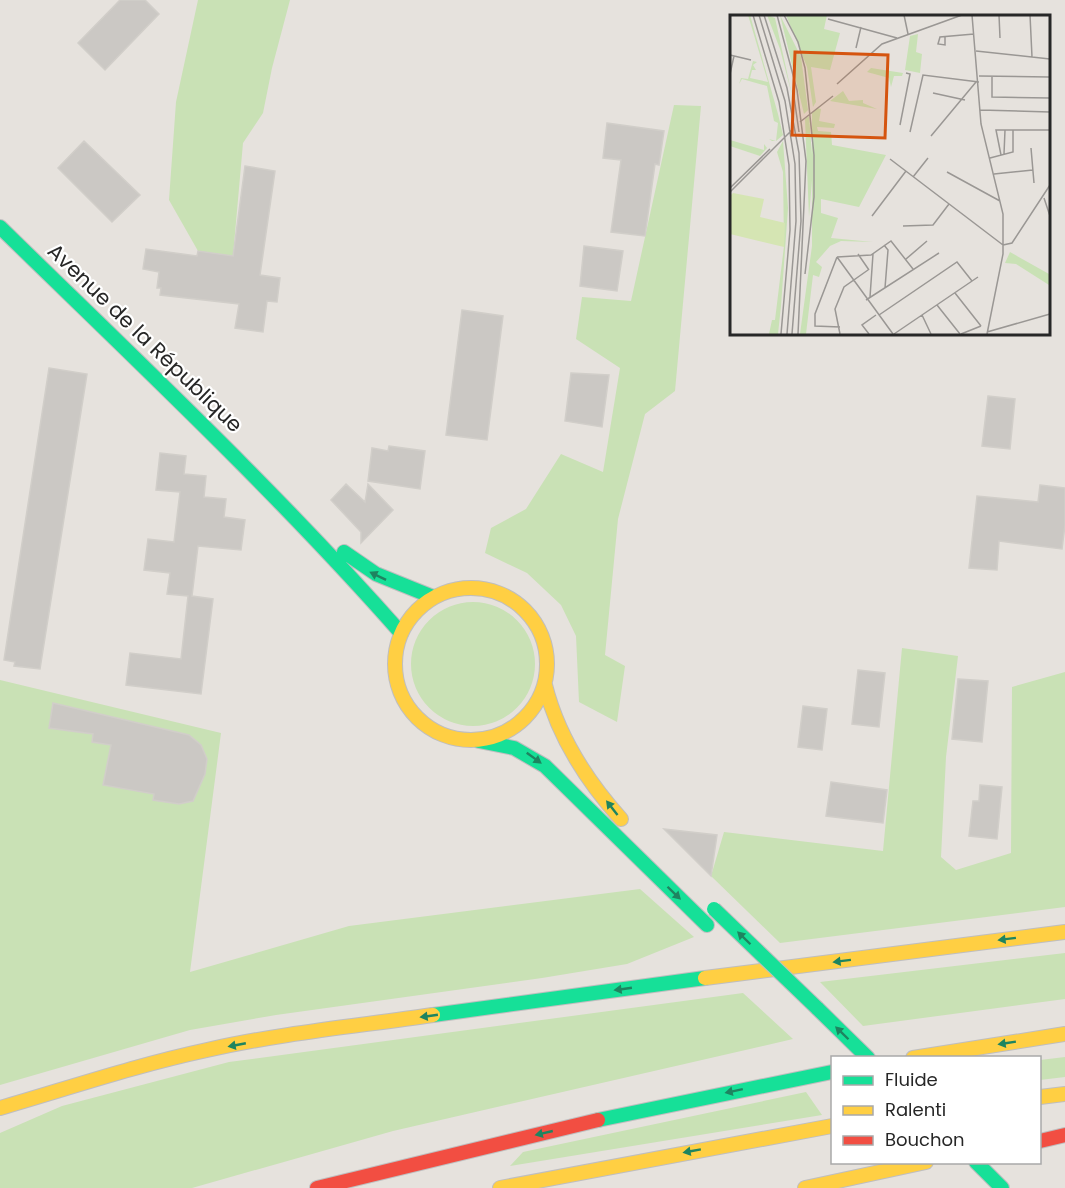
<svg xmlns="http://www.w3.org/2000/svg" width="1065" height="1188" viewBox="0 0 1065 1188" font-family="Poppins,sans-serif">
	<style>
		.green { fill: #c9e1b5 }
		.building { fill: #cbc8c4; stroke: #d1cec9; stroke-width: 1.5 }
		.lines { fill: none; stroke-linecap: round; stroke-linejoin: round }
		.fast-casing { stroke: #bfbebf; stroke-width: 16 }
		.slow-casing { stroke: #bfbebf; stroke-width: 16 }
		.jam-casing { stroke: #bfbebf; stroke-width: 16 }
		.fast { stroke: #16e098; stroke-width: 14 }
		.slow { stroke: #ffcf43; stroke-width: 14 }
		.jam { stroke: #f24e42; stroke-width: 14 }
		.fast-bridge-casing { stroke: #bfbebf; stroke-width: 16; stroke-linecap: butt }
		.fast-bridge { stroke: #16e098; stroke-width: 14 }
		.oneway { fill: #1e8460 }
		.labels { text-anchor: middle; stroke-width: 4.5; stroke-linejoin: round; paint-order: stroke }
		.street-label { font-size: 21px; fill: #272727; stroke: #fff }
		.inset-road { fill: none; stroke: #9a9794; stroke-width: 1.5 }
		.view { fill: #d5540f; fill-opacity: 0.15; stroke: #d5540f; stroke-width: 3 }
		.inset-edge { fill: none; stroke: #272727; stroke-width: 3 }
	</style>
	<rect width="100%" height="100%" fill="#e6e2dd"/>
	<!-- green -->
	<path class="green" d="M198,0H290L272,68L263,113L243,143L233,256L198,251L169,200L176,102Z
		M674,105L701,106L675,391L645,414L618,519L605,655L625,666L617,722L579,702L576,636L561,605L527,573L485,553L491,528L526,509L561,454L603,472L620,368L576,339L582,297L631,301Z
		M411 664a62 62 0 1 1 124 0a62 62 0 1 1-124 0Z
		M902,648L958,656L946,757L941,857L956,870L1011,853L1012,687L1065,672V907L780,943L711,876L724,832L883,851Z
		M0,680L221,733L190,972L349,926L640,889L694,937L627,964L542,978L276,1015L190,1030L0,1085Z
		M1065,953V999L863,1026L820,982Z
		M743,993L793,1039L393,1131L192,1188H0V1133L62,1106L229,1062Z
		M1065,1057V1077L1040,1080V1060Z
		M806,1092L822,1115L510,1166L523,1152Z"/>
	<!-- building -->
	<path class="building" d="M120,0H145L159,14L105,70L78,43Z
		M607,123L664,131L659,165L655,164L645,236L611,232L621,160L603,158Z
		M84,141L140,195L112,222L58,168Z
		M245,166L275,171L260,275L280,278L277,302L267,301L263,332L235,328L239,304L160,295L161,288H157L159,272L143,269L146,249L197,256L198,251L233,256Z
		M584,246L623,251L617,291L580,286Z
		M462,310L503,316L487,440L446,435Z
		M49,368L87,374L40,669L14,666L15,662L4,660Z
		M571,373L609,375L602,427L565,421Z
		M988,396L1015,399L1010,449L982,446Z
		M389,446L425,451L420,489L368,481L372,448L388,451Z
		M160,453L186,456L184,474L206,476L204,497L226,499L224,517L245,520L241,550L198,546L192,596L213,599L201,694L126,685L130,653L181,659L188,596L167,594L170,573L144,570L148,539L174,542L180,492L156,490Z
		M346,484L365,502L368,484L393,510L361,543V532L331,500Z
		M1040,485L1065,488V525L1062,549L999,541L997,570L969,568L977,496L1038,502Z
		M858,670L885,673L879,727L852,724Z
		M958,679L988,681L982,742L952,739Z
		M53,703L189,735L201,745L207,759L205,774L193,801L179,804L153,800L154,794L103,785L111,745L92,742L93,734L49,728Z
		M803,706L827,709L822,750L798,747Z
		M831,782L887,790L883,823L826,816Z
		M980,785L1002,787L997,839L969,836L973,801H979Z
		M664,829L717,835L711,876Z"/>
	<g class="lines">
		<defs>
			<path id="fast" d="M0,227C136,360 275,490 401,633
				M344,552L376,574L433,597
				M479,741L514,748L545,766L707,925
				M817,1008L868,1058
				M433,1015L705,978
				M598,1120L832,1072
				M976,1162L1002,1188"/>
			<path id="slow" d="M395 664a76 76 0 1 1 152 0a76 76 0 1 1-152 0Z
				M545,685C558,737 586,780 621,819
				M705,978L1065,932
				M913,1058L1065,1034
				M1040,1097L1065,1094
				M0,1108C69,1088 137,1065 207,1050C282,1033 358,1026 433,1015
				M500,1188L832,1126
				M805,1188L926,1162"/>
			<path id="jam" d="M1040,1141L1065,1135
				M317,1188L598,1120"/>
		</defs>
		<!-- fast casing -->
		<use href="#fast" class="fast-casing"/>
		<!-- slow casing -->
		<use href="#slow" class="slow-casing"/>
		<!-- jam casing -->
		<use href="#jam" class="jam-casing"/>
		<!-- fast -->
		<use href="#fast" class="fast"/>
		<!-- slow -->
		<use href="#slow" class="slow"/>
		<!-- jam -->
		<use href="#jam" class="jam"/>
		<defs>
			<path id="fast-bridge" d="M714,909L817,1008"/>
		</defs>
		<!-- fast-bridge casing -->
		<use href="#fast-bridge" class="fast-bridge-casing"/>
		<!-- fast-bridge -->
		<use href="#fast-bridge" class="fast-bridge"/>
	</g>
	<!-- one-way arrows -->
	<defs><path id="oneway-solid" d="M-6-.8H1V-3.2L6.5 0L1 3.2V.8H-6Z" transform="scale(1.5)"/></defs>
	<g class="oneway">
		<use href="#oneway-solid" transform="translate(378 576) rotate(-154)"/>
		<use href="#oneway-solid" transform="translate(534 758) rotate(36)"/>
		<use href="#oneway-solid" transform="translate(612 808) rotate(-128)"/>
		<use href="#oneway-solid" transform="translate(674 893) rotate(44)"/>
		<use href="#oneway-solid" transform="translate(744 938) rotate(-136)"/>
		<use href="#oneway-solid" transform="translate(1007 939) rotate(173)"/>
		<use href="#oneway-solid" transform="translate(842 961) rotate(173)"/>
		<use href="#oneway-solid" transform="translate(623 989) rotate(172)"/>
		<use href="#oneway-solid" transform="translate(429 1016) rotate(172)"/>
		<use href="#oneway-solid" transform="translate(842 1033) rotate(-136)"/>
		<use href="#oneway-solid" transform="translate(1007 1043) rotate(171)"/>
		<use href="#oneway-solid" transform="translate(237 1045) rotate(169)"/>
		<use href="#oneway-solid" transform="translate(734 1091) rotate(168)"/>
		<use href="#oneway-solid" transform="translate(544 1133) rotate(167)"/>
		<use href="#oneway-solid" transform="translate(692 1151) rotate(170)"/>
	</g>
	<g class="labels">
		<!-- street labels -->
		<g class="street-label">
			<text transform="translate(145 338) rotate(44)" y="7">Avenue de la République</text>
		</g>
	</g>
	<!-- overview -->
	<g transform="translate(730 15)">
		<rect width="320" height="320" fill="#e6e2dd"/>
		<path d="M18,0H20L48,99L53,120L46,126H42L39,124L46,126L48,108L44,106L37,71L12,64L9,69L11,63L18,64L23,46L27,47L23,50L26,55H22L20,63L38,67ZM37,0L45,3L62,80L50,34ZM50,0L71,42L78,95L74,99ZM56,0H97L94,14L110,18L100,55L81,52L86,87L83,92L77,52ZM188,19L186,37L192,39L190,58L175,55L180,21ZM141,53L173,58L172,61H164L161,72L159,63L137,57ZM113,76L119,86L133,85V88L147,94L100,86ZM87,93L91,94L89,106L105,109L104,113L87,112L88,116L101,117L102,130L156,140L129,192L91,184V198L108,203L101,223L143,227L111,226L100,231L86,247L92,252L89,262L83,260L76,319H70L82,231V98ZM79,101L83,153L79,202L75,104ZM0,125L34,135V129L37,133L30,141L0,131ZM53,126L58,193L51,291L48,319H39L42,305H45L54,231L53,157L47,137ZM280,237L319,259V270L286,249L275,248Z" fill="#c9e1b5"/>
		<path d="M3,178L34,184L30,202L55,208L54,232L0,219V181Z" fill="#d5e5b3"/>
		<path class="inset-road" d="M23,0L49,87L59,150L60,215L51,319M29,0L55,86L65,149L66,206L57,319M34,0L57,73L69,138L71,206L62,319M47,0L67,75L76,146L68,319M54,0L68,27L75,53L84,140V182L75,259M174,0L178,19M242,0L251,109L273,199V239L257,319M269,0L270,23M300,0L302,42M98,4L167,23M215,22V30L208,29L210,22L244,19M126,33L131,12M246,36L320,44M0,40L21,45M0,59L4,41M249,61L319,62M262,61V82L320,83M107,69L152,29L232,0M63,75L69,117M203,78L235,85M250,95L320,97M70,107L103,81M170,110L180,59L176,58M180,117L193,60L249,67M201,121L246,67M301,133L304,168M274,139L275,115M271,140L266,115H320M260,143L283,137V115M160,144L273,230M217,157L270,186M264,159L303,155M183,162L198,143M0,173L40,134M0,177L62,115M314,183L320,201M142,201L176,156M173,211L203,210L219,189M154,230L158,235L155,273M273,230L282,228L320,170M128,239L139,255M107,242L85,299V311L110,312M107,242L163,319M107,242L141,240L161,226L183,254M176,244L197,226M225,278L251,311M140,282L143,239M136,285L209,238M207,290L230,319M149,300L227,247L242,266M192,300L201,319M257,317L320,299M110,319L105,294L114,272L138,255M139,319L132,310L146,300M164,319L248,262M231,319L251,311"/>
		<path class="view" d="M65,37L158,40L155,123L62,120Z"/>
		<rect width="320" height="320" class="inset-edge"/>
	</g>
	<!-- legend -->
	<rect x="831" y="1056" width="210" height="108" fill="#ffffff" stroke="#a9a9a9" stroke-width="1.5"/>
	<rect x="843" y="1076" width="30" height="9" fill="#16e098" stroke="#a9a9a9" stroke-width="1.5"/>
	<text x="885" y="1086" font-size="18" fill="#272727">Fluide</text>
	<rect x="843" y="1106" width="30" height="9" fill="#ffcf43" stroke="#a9a9a9" stroke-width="1.5"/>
	<text x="885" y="1116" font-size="18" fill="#272727">Ralenti</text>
	<rect x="843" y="1136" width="30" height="9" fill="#f24e42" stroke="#a9a9a9" stroke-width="1.5"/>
	<text x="885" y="1146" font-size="18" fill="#272727">Bouchon</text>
</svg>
